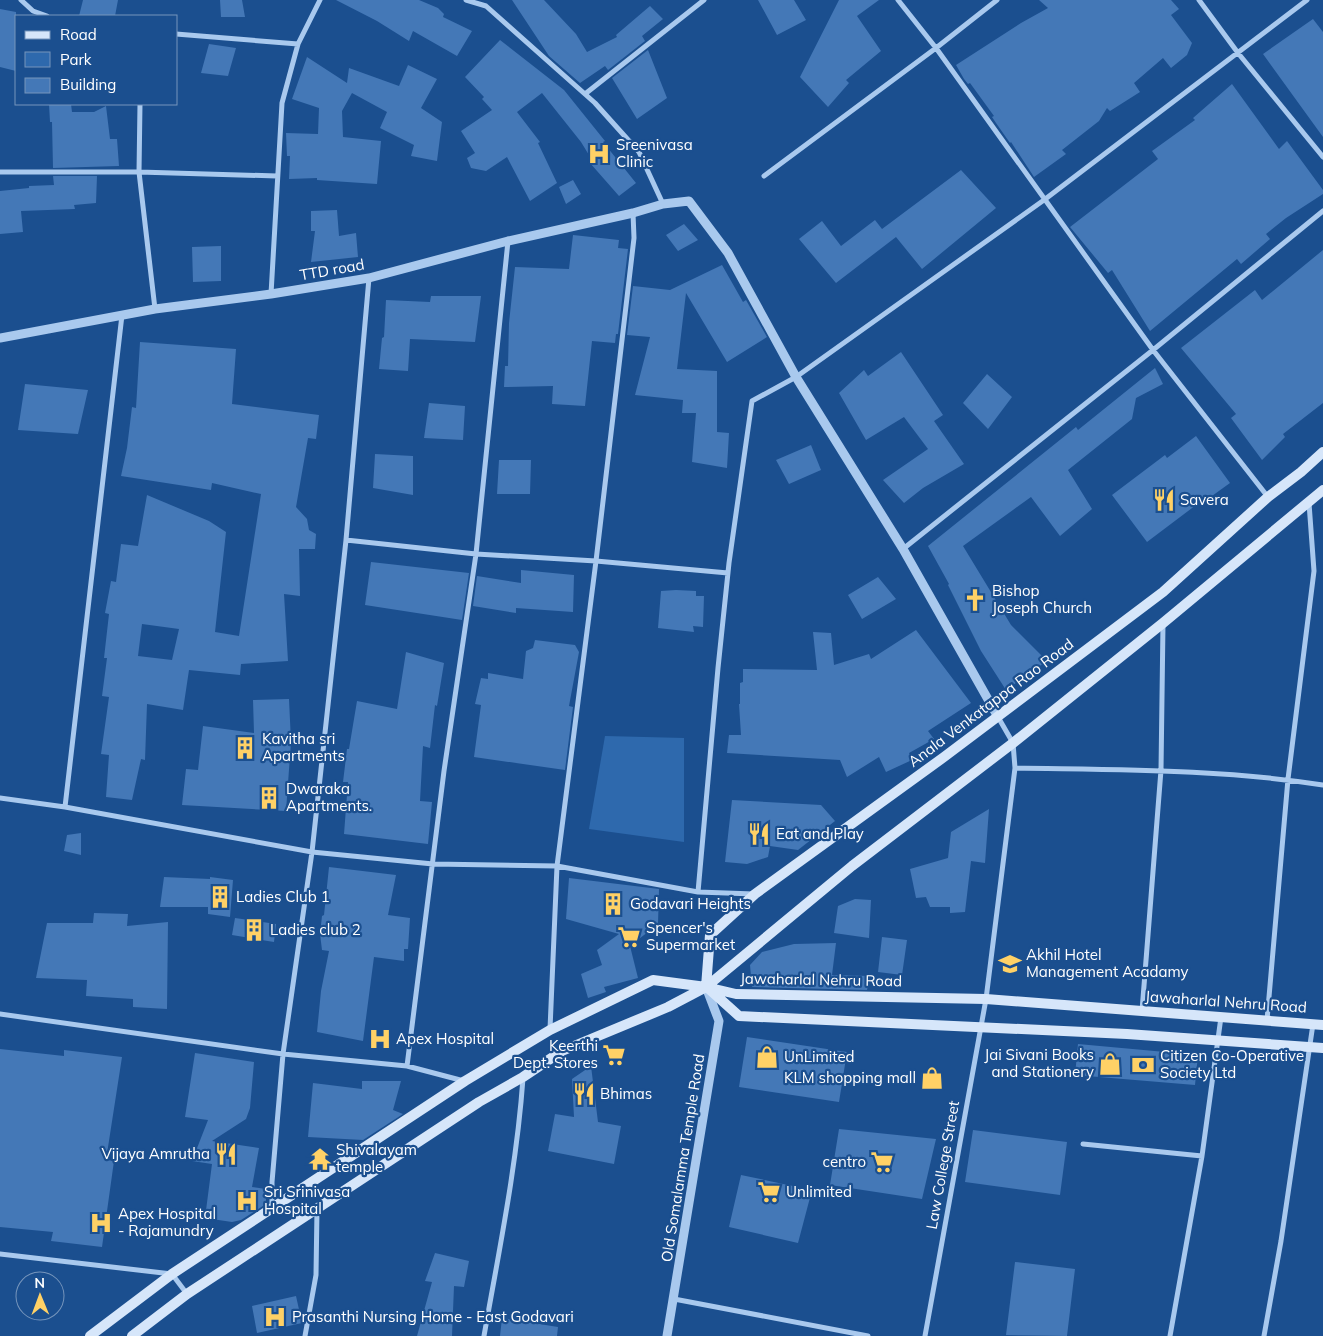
<svg xmlns="http://www.w3.org/2000/svg" width="1323" height="1336" viewBox="0 0 1323 1336" font-family="Mulish,sans-serif">
	<style>
		.green { fill: #2e69ad }
		.building { fill: #4478b7; fill-rule: evenodd }
		.lines { fill: none; stroke-linecap: round; stroke-linejoin: round }
		.minor { stroke: #a9c9ee; stroke-width: 5 }
		.tertiary { stroke: #a9c9ee; stroke-width: 9 }
		.secondary { stroke: #d6e6fa; stroke-width: 10 }
		.labels { text-anchor: middle; stroke-width: 4.5; stroke-linejoin: round; paint-order: stroke }
		.poi-label { font-size: 15px; fill: #fff; stroke: #1b4f8f; text-anchor: start }
		.street-label { font-size: 15px; fill: #fff; stroke: #1b4f8f }
	</style>
	<rect width="100%" height="100%" fill="#1b4f8f"/>
	<!-- green -->
	<path class="green" d="M605,736L684,738V842L589,829Z"/>
	<!-- building -->
	<path class="building" d="M83,0H118L115,16H79Z
		M220,0H242L245,17H221Z
		M336,0H419L438,8L444,14L443,17L472,31L457,56L413,31L409,41L377,21Z
		M512,0H544L576,34L587,52L617,37L616,35L650,6L663,19L642,36L645,41L608,70L605,66L580,83L549,56Z
		M758,0H794L806,20L777,35Z
		M839,0H879L857,16L881,51L846,80L849,83L828,107L800,77Z
		M1039,0H1171L1179,9L1171,15L1192,43L1187,55L1171,68L1163,58L1134,83L1140,92L1110,111L1107,108L1099,121L1062,150L1066,154L1034,177L1011,142L1010,143L996,123L992,117L994,116L970,83L968,84L964,79L956,65L1021,23L1048,8Z
		M0,9L16,12V71L0,67Z
		M1313,19L1323,32V137L1263,54Z
		M500,40L564,90L605,141L603,142L636,183L619,196L590,163L592,160L581,142L542,93L517,112L540,142L538,143L557,183L530,201L507,157L486,171L471,168L467,158L475,153L461,131L492,110L482,99L484,97L465,77Z
		M209,44L236,48L228,76L201,73Z
		M648,50L667,98L637,119L612,78Z
		M307,57L347,83L349,68L399,86L408,65L437,79L421,108L442,122L437,161L411,156L414,145L380,128L387,112L352,93L342,111L343,137L381,141L377,184L317,180V178L289,179L290,156H287L286,133L318,134L319,108L292,99Z
		M1232,84L1279,149L1287,141L1323,190V194L1286,218L1266,234L1270,239L1241,264L1237,259L1150,331L1112,270L1108,273L1070,227L1158,159L1152,151L1195,120L1193,118Z
		M49,104H71L72,112H94L106,106L110,139H117L119,166L53,168L52,122H50Z
		M961,170L996,208L922,269L896,237L836,283L799,239L822,221L841,246L875,220L882,229Z
		M53,176H97L96,203L74,205L75,209L21,211L23,232L0,234V191L29,188V186L54,185Z
		M573,180L581,194L566,204L559,187Z
		M337,210L339,236L356,233L358,257L311,262L315,231H311V211Z
		M684,224L698,240L678,251L666,235Z
		M573,235L619,240L618,248L628,249L618,334H616L615,343L592,341L585,406L552,404L553,386L504,387L505,366H508L509,323L515,267L569,269Z
		M221,246V281L193,282L192,247Z
		M1323,250V403L1283,434L1285,437L1262,460L1231,418L1236,414L1181,348L1255,290L1262,300Z
		M722,265L743,302L746,300L767,337L727,362L686,293L677,369L717,371V432L729,433L727,468L692,462L696,413H682L683,400L635,395L650,337L627,335L633,286L670,290Z
		M431,296H481L475,342L410,339L408,371L379,369L382,338L384,337L386,300L430,302Z
		M140,342L236,349L232,404L319,415L316,439L308,438L296,507L307,519L309,530L316,534L315,549H299L300,596L284,594L288,661L241,664L240,675L189,670L183,710L147,704L145,760L141,759L132,800L106,797L109,755L101,754L109,697L102,696L107,658H104L109,614L105,613L111,581L116,582L121,544L138,546L147,495L209,521L226,532L215,632L239,636L261,494L212,483L211,490L121,476L127,448L132,407L136,408ZM142,624L179,629L172,660L138,656Z
		M901,352L943,415L934,421L964,464L923,488L904,503L883,480L928,449L904,417L866,440L839,393L864,370L868,376Z
		M1155,368L1163,384L1136,398L1132,419L1068,470L1092,509L1060,536L1031,497L963,546L1011,625L1047,661L1006,690L981,651L948,585L949,584L928,546L1076,427L1078,430Z
		M987,374L1012,397L988,429L963,403Z
		M25,384L88,390L78,434L18,430Z
		M429,403L465,406L463,440L424,438Z
		M1196,436L1230,483L1205,501L1204,499L1147,542L1112,495L1165,455L1167,458Z
		M811,445L821,470L789,484L776,460Z
		M375,454L413,456V495L373,488Z
		M499,460H531L530,494H497Z
		M371,562L469,573L462,620L365,605Z
		M521,570L574,575L573,612L516,608V613L473,606L477,576L521,583Z
		M878,577L896,599L862,619L848,595Z
		M676,590L696,591V596H704L703,627L693,626L694,632L658,628L661,591Z
		M916,630L971,703L928,731L934,739L909,753L912,760L886,772L879,757L847,777L840,760L727,753L729,735H741L739,704H740V683L743,682V669L817,670L813,632L831,633L834,665L869,654L871,659Z
		M535,640L575,645L579,652L569,706L573,707L565,770L474,757L481,705L475,704L481,678L488,679V673L523,679L526,651L533,648Z
		M406,652L444,663L437,706L435,705L430,748L423,746L420,801L432,802L428,844L344,834L348,782H343L347,749H349L357,701L397,709Z
		M289,699L291,742L286,811L182,805L186,769L198,770L203,726L254,733L253,700Z
		M732,800L821,805L835,821L798,850L770,846L768,857L747,864L725,862Z
		M989,809L985,863L971,861L965,912L950,913V907H930L926,897L916,898L910,869L948,858L951,832Z
		M81,833V855L64,851L67,835Z
		M329,867L396,875L388,915L410,918L408,949H404V961L374,957L363,1041L317,1032L321,991L329,951L322,950L320,934L322,916L324,915Z
		M164,877L210,879V877L233,880L230,917L208,914V907H160Z
		M569,878L659,889L658,924L630,946L638,978L604,987L606,992L588,998L581,974L602,965L597,950L619,934L566,919Z
		M855,899L871,900L869,938L834,933L838,906Z
		M94,913L128,914L127,926L168,922L167,1009L133,1007V999L86,996L87,980L36,978L47,923H93Z
		M235,918L276,924L274,942L232,935Z
		M882,937L907,940L902,975L878,972Z
		M836,943L832,975L870,976L867,990L752,987L750,965L762,952L794,944Z
		M747,1037L847,1052L839,1102L739,1087Z
		M1078,1044L1198,1055L1195,1085L1075,1075Z
		M0,1049L64,1056V1050L122,1057L106,1160L114,1161L102,1247L51,1241L53,1232L0,1227Z
		M195,1053L254,1062L250,1108L246,1119L212,1141L259,1148L252,1187L266,1189V1204L241,1220L232,1222L205,1218L212,1164L192,1161L208,1120L185,1117Z
		M591,1066L598,1122L621,1126L614,1164L548,1151L555,1114L574,1117L572,1079Z
		M362,1081H401L393,1110L403,1114L363,1140L308,1137L313,1083L362,1089Z
		M839,1129L936,1139L922,1199L830,1185Z
		M973,1130L1067,1142L1060,1195L965,1182Z
		M741,1175L812,1190L798,1243L729,1227Z
		M435,1253L469,1261L464,1287L454,1286L452,1336H417L432,1282L425,1281Z
		M1015,1262L1075,1269L1067,1336L1006,1335Z
		M296,1296L302,1323L257,1333L252,1306Z
		M502,1318L558,1327L557,1336H500Z"/>
	<g class="lines">
		<!-- minor -->
		<path class="minor" d="M21,0L33,11L47,16
			M466,0L486,6L595,103L639,152L663,204
			M898,0L936,48L1153,350L1268,497
			M1199,0L1238,53L1323,157
			M176,34L298,44
			M585,94L704,0
			M140,104L139,172L155,309
			M0,172H139L277,176
			M764,176L936,48L997,0
			M271,294L282,103L298,44L320,0
			M346,540L476,554L596,561L728,573
			M903,549L1153,350L1323,211
			M1015,768C1118,770 1221,769 1323,785
			M0,798L65,807L312,852L433,864L557,866L698,892L754,894
			M65,807L122,315
			M698,892L718,668L729,563L752,401L796,377L1044,200L1307,0
			M1142,1011L1161,770L1163,624
			M0,1014L283,1054L407,1066L464,1081
			M1267,1020L1288,779L1314,571L1309,503
			M550,1029L557,866L596,561L634,238L633,213
			M407,1066L444,771L476,554L508,241
			M1083,1144L1202,1156
			M272,1207V1182L283,1054L312,852L346,540L369,278
			M0,1254L172,1274L187,1294
			M674,1299L868,1336
			M305,1336L316,1275L317,1210
			M484,1336C499,1251 517,1164 523,1078
			M925,1336L986,999L1015,768L1013,743L998,717
			M1170,1336L1202,1156L1221,1017
			M1264,1336L1281,1241L1313,1024"/>
		<!-- tertiary -->
		<path class="tertiary" d="M0,338L155,309L271,294L369,278L508,241L633,213L663,204L689,201L728,253L796,377L903,549L998,717
			M667,1336L719,1021L706,987"/>
		<!-- secondary -->
		<path class="secondary" d="M706,987L710,935L755,894L944,757L1163,592L1268,497L1301,472L1323,452
			M709,989L739,1016L1127,1034L1323,1048
			M90,1336L172,1274L465,1081L550,1030L653,980L706,987L736,994L986,999L1323,1025
			M132,1336L187,1294L479,1102L523,1077L562,1051L668,1007L706,987L852,866L1013,743L1163,623L1323,490"/>
	</g>
	<!-- icons -->
	<defs>
		<symbol id="hospital-bare" viewBox="-9 -9 18 18"><path d="M-5-5h3v3.5h4V-5h3V5h-3V1.5h-4V5h-3Z" fill="#ffd166" stroke="#1b4f8f" stroke-width="2.5" paint-order="stroke"/></symbol>
		<symbol id="restaurant-bare" viewBox="-9 -9 18 18"><path d="M-5-6h1v4h1v-4h1v4h1v-4h1v5L-1.5 .5V6h-2V.5L-5-1ZM5-6V6H3V1.5H1.5Q1.5-4 5-6Z" fill="#ffd166" stroke="#1b4f8f" stroke-width="2.5" paint-order="stroke"/></symbol>
		<symbol id="church-bare" viewBox="-9 -9 18 18"><path d="M-1.2-6h2.4v3.5h3.3v2.4h-3.3V6h-2.4V-.1h-3.3v-2.4h3.3Z" fill="#ffd166" stroke="#1b4f8f" stroke-width="2.5" paint-order="stroke"/></symbol>
		<symbol id="building-bare" viewBox="-9 -9 18 18"><path d="M-4-6H4V6H1V3H-1V6H-4ZM-2.5-4.3h1.7v1.8h-1.7ZM.8-4.3h1.7v1.8H.8ZM-2.5-1h1.7V.8h-1.7ZM.8-1h1.7V.8H.8Z" fill="#ffd166" stroke="#1b4f8f" stroke-width="2.5" paint-order="stroke"/></symbol>
		<symbol id="supermarket-bare" viewBox="-9 -9 18 18"><path d="M-6-5.5h2.5l.6 2H6L4.5 2H-2.5L-4.4-4H-6ZM-1.5 3.2a1.3 1.3 0 1 0 .1 0ZM3 3.2a1.3 1.3 0 1 0 .1 0Z" fill="#ffd166" stroke="#1b4f8f" stroke-width="2.5" paint-order="stroke"/></symbol>
		<symbol id="university-bare" viewBox="-9 -9 18 18"><path d="M0-5L7-2L0 1L-7-2ZM-4 1L0 2.5L4 1V4Q0 6-4 4Z" fill="#ffd166" stroke="#1b4f8f" stroke-width="2.5" paint-order="stroke"/></symbol>
		<symbol id="shop-bare" viewBox="-9 -9 18 18"><path d="M-5-2.5h2.3a2.7 3.5 0 0 1 5.4 0H5L5.5 6h-11ZM-1.5-2.5h3a1.5 2.3 0 0 0-3 0Z" fill="#ffd166" stroke="#1b4f8f" stroke-width="2.5" paint-order="stroke"/></symbol>
		<symbol id="bank-bare" viewBox="-9 -9 18 18"><path d="M-6-4H6V4H-6ZM0-2.3a2.3 2.3 0 1 0 0 4.6a2.3 2.3 0 1 0 0-4.6Z" fill="#ffd166" stroke="#1b4f8f" stroke-width="2.5" paint-order="stroke"/></symbol>
		<symbol id="temple-bare" viewBox="-9 -9 18 18"><path d="M0-6L5-2H3V0L6.5 2.5H4V6H1.5V3h-3V6H-4V2.5H-6.5L-3 0V-2H-5Z" fill="#ffd166" stroke="#1b4f8f" stroke-width="2.5" paint-order="stroke"/></symbol>
	</defs>
	<g fill-rule="evenodd">
		<use href="#hospital-bare" x="583" y="138" width="32" height="32"/>
		<use href="#restaurant-bare" x="1148" y="484" width="32" height="32"/>
		<use href="#church-bare" x="959" y="584" width="32" height="32"/>
		<use href="#building-bare" x="229" y="732" width="32" height="32"/>
		<use href="#building-bare" x="253" y="782" width="32" height="32"/>
		<use href="#restaurant-bare" x="743" y="818" width="32" height="32"/>
		<use href="#building-bare" x="204" y="881" width="32" height="32"/>
		<use href="#building-bare" x="597" y="888" width="32" height="32"/>
		<use href="#building-bare" x="238" y="914" width="32" height="32"/>
		<use href="#supermarket-bare" x="613" y="921" width="32" height="32"/>
		<use href="#university-bare" x="994" y="948" width="32" height="32"/>
		<use href="#hospital-bare" x="364" y="1023" width="32" height="32"/>
		<use href="#supermarket-bare" x="598" y="1039" width="32" height="32"/>
		<use href="#shop-bare" x="751" y="1041" width="32" height="32"/>
		<use href="#shop-bare" x="1094" y="1048" width="32" height="32"/>
		<use href="#bank-bare" x="1127" y="1049" width="32" height="32"/>
		<use href="#shop-bare" x="916" y="1062" width="32" height="32"/>
		<use href="#restaurant-bare" x="568" y="1078" width="32" height="32"/>
		<use href="#restaurant-bare" x="210" y="1138" width="32" height="32"/>
		<use href="#temple-bare" x="304" y="1143" width="32" height="32"/>
		<use href="#supermarket-bare" x="866" y="1146" width="32" height="32"/>
		<use href="#supermarket-bare" x="753" y="1176" width="32" height="32"/>
		<use href="#hospital-bare" x="231" y="1185" width="32" height="32"/>
		<use href="#hospital-bare" x="85" y="1207" width="32" height="32"/>
		<use href="#hospital-bare" x="259" y="1301" width="32" height="32"/>
	</g>
	<g class="labels">
		<!-- poi labels -->
		<g class="poi-label">
			<text x="616" y="150">Sreenivasa<tspan x="616" dy="17">Clinic</tspan></text>
			<text x="1180" y="505">Savera</text>
			<text x="992" y="596">Bishop<tspan x="992" dy="17">Joseph Church</tspan></text>
			<text x="262" y="744">Kavitha sri<tspan x="262" dy="17">Apartments</tspan></text>
			<text x="286" y="794">Dwaraka<tspan x="286" dy="17">Apartments.</tspan></text>
			<text x="776" y="839">Eat and Play</text>
			<text x="236" y="902">Ladies Club 1</text>
			<text x="630" y="909">Godavari Heights</text>
			<text x="646" y="933">Spencer's<tspan x="646" dy="17">Supermarket</tspan></text>
			<text x="270" y="935">Ladies club 2</text>
			<text x="1026" y="960">Akhil Hotel<tspan x="1026" dy="17">Management Acadamy</tspan></text>
			<text x="396" y="1044">Apex Hospital</text>
			<text x="598" y="1051" text-anchor="end">Keerthi<tspan x="598" dy="17">Dept. Stores</tspan></text>
			<text x="1094" y="1060" text-anchor="end">Jai Sivani Books<tspan x="1094" dy="17">and Stationery</tspan></text>
			<text x="1160" y="1061">Citizen Co-Operative<tspan x="1160" dy="17">Society Ltd</tspan></text>
			<text x="784" y="1062">UnLimited</text>
			<text x="916" y="1083" text-anchor="end">KLM shopping mall</text>
			<text x="600" y="1099">Bhimas</text>
			<text x="336" y="1155">Shivalayam<tspan x="336" dy="17">temple</tspan></text>
			<text x="210" y="1159" text-anchor="end">Vijaya Amrutha</text>
			<text x="866" y="1167" text-anchor="end">centro</text>
			<text x="264" y="1197">Sri Srinivasa<tspan x="264" dy="17">Hospital</tspan></text>
			<text x="786" y="1197">Unlimited</text>
			<text x="118" y="1219">Apex Hospital<tspan x="118" dy="17">- Rajamundry</tspan></text>
			<text x="292" y="1322">Prasanthi Nursing Home - East Godavari</text>
		</g>
		<!-- street labels -->
		<g class="street-label">
			<text transform="translate(332 270) rotate(-10)" y="5">TTD road</text>
			<text transform="translate(991 703) rotate(-37)" y="5">Anala Venkatappa Rao Road</text>
			<text transform="translate(821 980) rotate(1)" y="5">Jawaharlal Nehru Road</text>
			<text transform="translate(1226 1002) rotate(4)" y="5">Jawaharlal Nehru Road</text>
			<text transform="translate(683 1158) rotate(-81)" y="5">Old Somalamma Temple Road</text>
			<text transform="translate(943 1165) rotate(-80)" y="5">Law College Street</text>
		</g>
	</g>
	<!-- legend -->
	<rect x="15" y="15" width="162" height="90" fill="#1b4f8f" stroke="#7695bc"/>
	<rect x="25" y="31" width="25" height="8" fill="#d6e6fa" stroke="#7695bc"/>
	<text x="60" y="40" font-size="15" fill="#ffffff">Road</text>
	<rect x="25" y="52" width="25" height="15" fill="#2e69ad" stroke="#7695bc"/>
	<text x="60" y="65" font-size="15" fill="#ffffff">Park</text>
	<rect x="25" y="78" width="25" height="15" fill="#4478b7" stroke="#7695bc"/>
	<text x="60" y="90" font-size="15" fill="#ffffff">Building</text>
	<!-- north arrow -->
	<g transform="translate(40 1296) rotate(359)"><circle r="24" fill="#1b4f8f" stroke="#7695bc"/>
	<path d="M0-4L9 19L0 12L-9 19Z" fill="#ffd166"/>
	<text y="-8" font-size="14" font-weight="bold" text-anchor="middle" fill="#ffffff">N</text>
	</g>
</svg>
